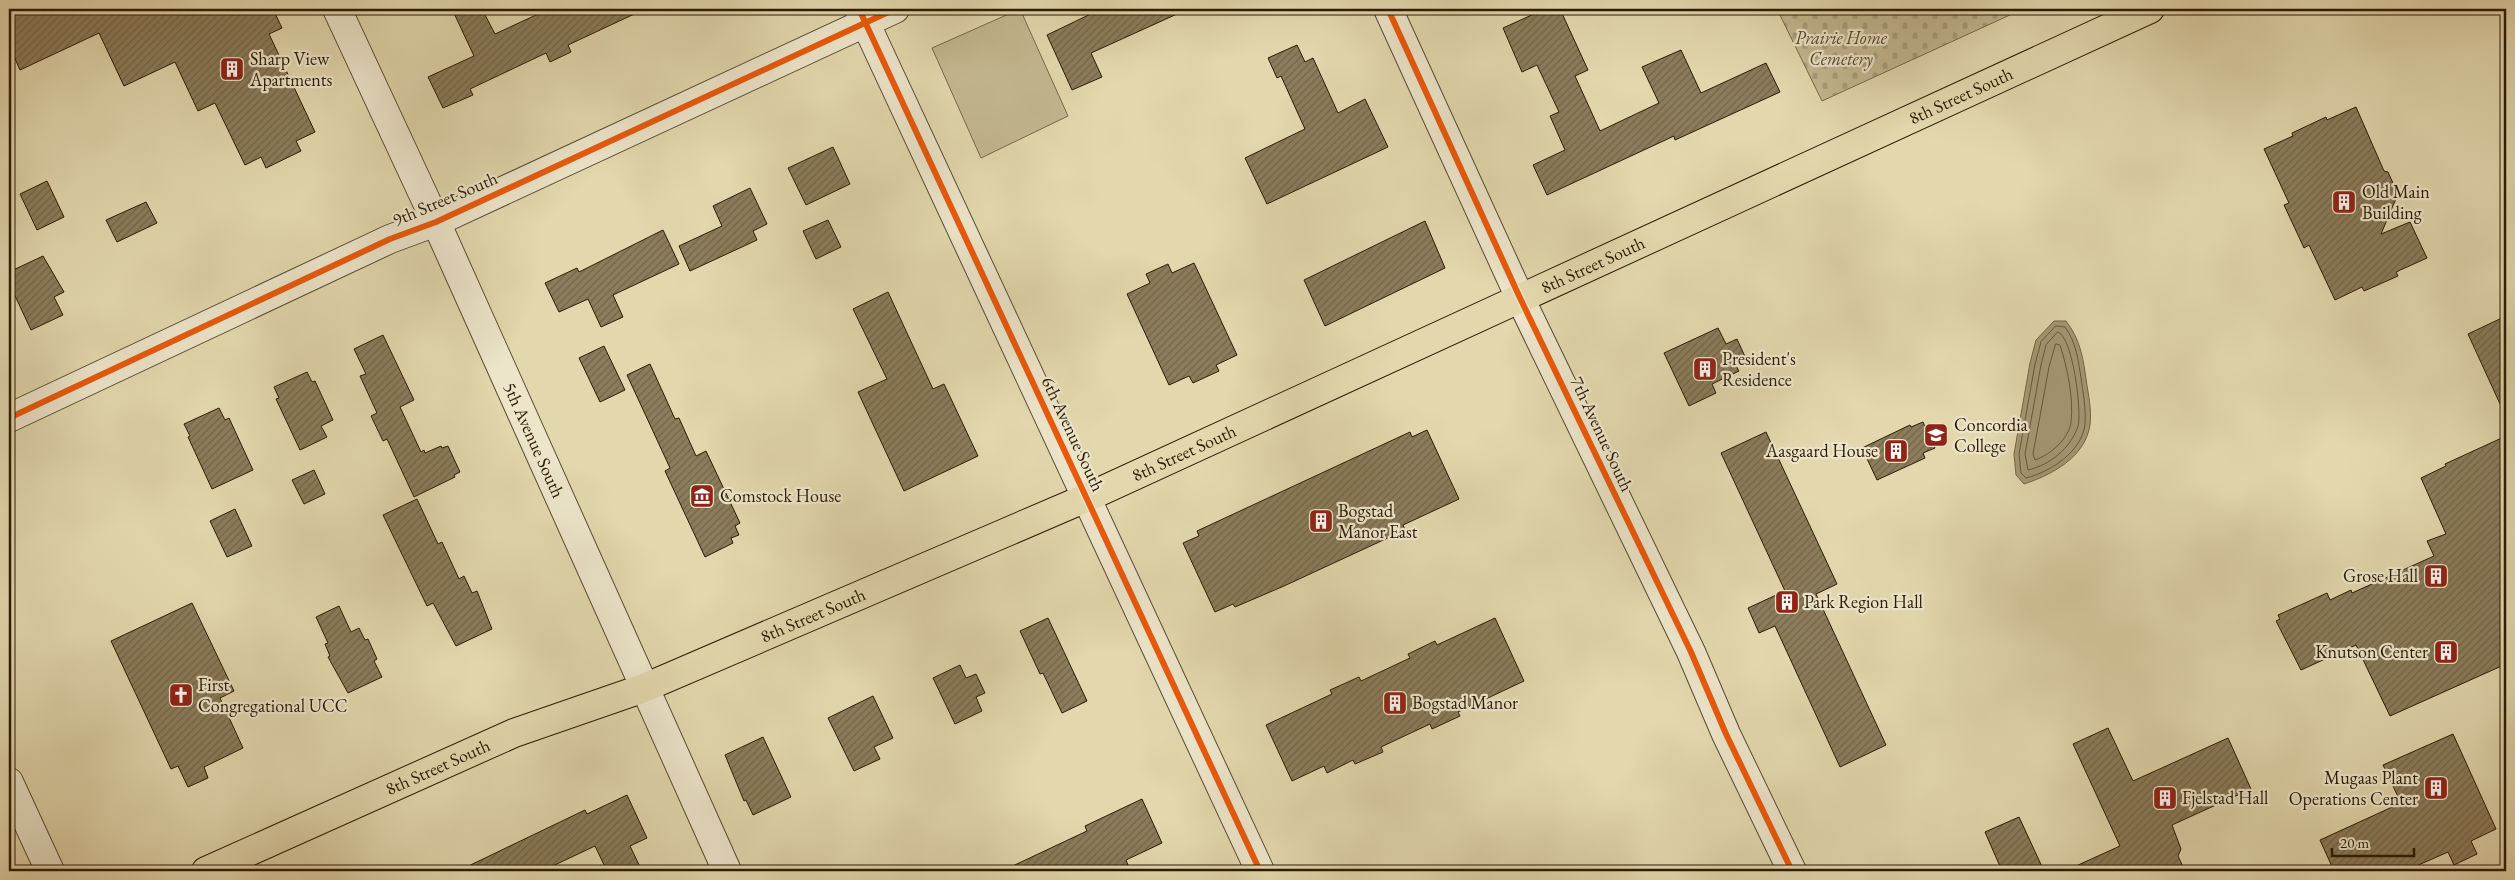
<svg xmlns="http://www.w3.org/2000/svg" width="2515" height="880" viewBox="0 0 2515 880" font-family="'EB Garamond',serif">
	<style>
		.green { fill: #c3b790; stroke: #78684a }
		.cemetery { fill: url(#cemetery-stones); stroke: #78684a }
		.water { fill: #a49773; stroke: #746546 }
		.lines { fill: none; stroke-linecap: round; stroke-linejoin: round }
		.shore { stroke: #68583b; stroke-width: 1 }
		.building { fill: url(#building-hatch); stroke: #2c1a03 }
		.street-casing { stroke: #5a492e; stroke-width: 30 }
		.primary-casing { stroke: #2c1a03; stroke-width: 30 }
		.street { stroke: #ece5ca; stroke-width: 28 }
		.primary { stroke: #e2d7ad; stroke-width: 28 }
		.cycleway-casing { stroke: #ece5ca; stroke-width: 9 }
		.cycleway { stroke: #e8590c; stroke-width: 6 }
		.labels { text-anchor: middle; stroke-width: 4.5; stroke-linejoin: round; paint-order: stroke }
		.park-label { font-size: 18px; font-style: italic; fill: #59492d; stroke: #ece5ca }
		.poi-label { font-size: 18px; fill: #2c1a03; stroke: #ece5ca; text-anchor: start }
		.street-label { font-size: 18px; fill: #2c1a03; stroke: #ece5ca }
	</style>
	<defs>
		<pattern id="cemetery-stones" width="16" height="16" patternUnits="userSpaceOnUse" patternTransform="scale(1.25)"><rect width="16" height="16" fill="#c3b790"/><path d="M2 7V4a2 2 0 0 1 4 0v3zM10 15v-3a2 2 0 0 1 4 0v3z" fill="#a89d7b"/></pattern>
		<pattern id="building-hatch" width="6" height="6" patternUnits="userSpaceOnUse" patternTransform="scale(1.25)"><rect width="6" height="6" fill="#8b7c5b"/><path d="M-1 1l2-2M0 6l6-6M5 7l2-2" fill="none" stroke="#726549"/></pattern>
	</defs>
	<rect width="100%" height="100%" fill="#e2d7ad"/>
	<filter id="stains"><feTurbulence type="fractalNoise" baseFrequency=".004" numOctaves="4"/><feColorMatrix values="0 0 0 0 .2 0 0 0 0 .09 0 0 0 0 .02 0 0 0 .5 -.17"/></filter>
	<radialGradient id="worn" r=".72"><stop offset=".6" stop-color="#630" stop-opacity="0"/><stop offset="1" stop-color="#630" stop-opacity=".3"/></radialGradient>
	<!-- green -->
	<path class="green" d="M1020,9L1068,116L981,158L932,48Z"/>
	<!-- cemetery -->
	<path class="cemetery" d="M1777,9H2023L1822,101Z"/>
	<!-- water -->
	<path class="water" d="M2054,321H2066C2080,339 2083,357 2086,379C2088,393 2092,410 2090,425C2085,458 2051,475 2024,484L2016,475L2014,454L2030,363L2036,340Z"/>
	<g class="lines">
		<!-- shore -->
		<path class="shore" d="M2056,326L2065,327C2076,342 2078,359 2081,378C2083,392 2086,408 2085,424C2082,452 2050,472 2026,478L2021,473L2019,454L2035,364L2041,342Z
			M2058,332C2073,337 2082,412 2078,426C2071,448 2050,465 2028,470L2025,454L2041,365L2046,345Z
			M2056,344L2060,345C2067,367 2074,398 2071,422C2069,439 2050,455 2035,460L2033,454L2049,367Z"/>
	</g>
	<!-- building -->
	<path class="building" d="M9,9H273L282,28L269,34L315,132L296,141L301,151L266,168L261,157L245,165L215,103L198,111L175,62L124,86L99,33L20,70L9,45Z
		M452,9H482L495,34L549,9H645L568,45L571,52L550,62L546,53L470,89L473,95L443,108L428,77L474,56Z
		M1101,9H1188L1091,53L1102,77L1072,90L1047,35Z
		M1545,9H1560L1588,70L1575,76L1600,131L1659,103L1642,67L1681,50L1701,93L1766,63L1780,92L1675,140L1674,136L1547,195L1533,165L1565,150L1550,116L1559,112L1537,65L1522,72L1503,28Z
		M1297,45L1305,62L1313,58L1338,113L1365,99L1388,147L1267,204L1245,158L1305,129L1281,76L1277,78L1268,58Z
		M2356,107L2384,171L2388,172L2398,194L2381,234L2410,222L2427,258L2396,272L2398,276L2380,284L2364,291L2362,287L2335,300L2309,245L2304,248L2284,205L2289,203L2264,149L2293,136L2292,133L2326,117L2327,120Z
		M833,147L850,184L806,205L788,168Z
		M47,181L64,217L37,230L20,194Z
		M750,188L767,224L753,231L757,240L690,271L679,246L722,226L713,206Z
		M146,202L157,223L117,242L106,220Z
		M828,220L841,247L816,259L803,231Z
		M1425,221L1445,268L1325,326L1304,280Z
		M663,230L679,264L613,295L623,317L601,327L588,299L559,312L545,283L577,268L579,272Z
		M43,256L64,292L54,297L63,315L31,330L9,283V272Z
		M1194,263L1237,355L1216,365L1219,371L1193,383L1189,376L1169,385L1127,294L1150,283L1146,274L1168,264L1172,273Z
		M888,292L933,389L944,384L978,456L904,491L858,392L887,379L853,309Z
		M2506,316V417L2468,334Z
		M1718,328L1726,344L1737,339L1747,361L1736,366L1739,371L1712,384L1716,393L1689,406L1664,353Z
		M383,335L414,400L400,407L421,452L424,450L425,453L441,446L442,448L448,446L460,472L454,475L455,477L414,497L387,439L383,441L371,416L377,413L360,376L366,374L354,349Z
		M604,346L625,390L600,402L579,358Z
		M650,364L675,419L679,418L696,456L706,451L740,523L735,526L739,535L731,538L733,543L705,557L665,471L670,468L627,375Z
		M307,372L312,382L315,381L333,420L321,426L327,437L300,450L276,399L279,398L274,387Z
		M219,408L225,420L229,418L253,470L212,489L188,437L190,436L184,424Z
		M1923,422L1935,448L1923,453L1925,458L1877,480L1862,448L1910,425L1911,427Z
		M1427,430L1459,499L1403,525L1405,530L1284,586L1235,607L1233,604L1215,612L1183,543L1199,536L1197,531L1410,432L1412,437Z
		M1766,432L1837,584L1816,594L1886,745L1840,767L1775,626L1759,633L1748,608L1785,591L1721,453Z
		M2506,436V664L2390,716L2356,645L2301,670L2276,621L2280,619L2278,615L2327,593L2330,600L2351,590L2352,593L2434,556L2427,541L2446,534L2421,478L2446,466L2445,464Z
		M314,470L325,494L304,504L292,480Z
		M417,499L438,544L442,542L459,579L464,576L472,593L477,591L492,629L456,646L433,603L427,606L383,515Z
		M235,509L252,546L227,557L210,521Z
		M192,603L234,691L220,698L243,748L204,767L208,778L188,787L178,766L171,769L111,641Z
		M339,606L351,632L359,628L365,640L368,639L377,659L374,661L382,677L348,693L328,657L330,656L325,644L328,643L316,617Z
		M1048,618L1087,701L1062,713L1043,673L1040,674L1020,631Z
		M1495,618L1524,681L1458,712L1460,716L1432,729L1430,724L1381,747L1383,752L1355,764L1353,760L1327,773L1324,766L1292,781L1266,725L1332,694L1330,690L1359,677L1361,681L1410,658L1408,654L1435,641L1437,645Z
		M960,665L966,678L976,674L985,693L976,697L982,711L955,724L933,678Z
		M873,696L893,738L874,747L880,759L854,771L828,718Z
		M2108,728L2133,781L2228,738L2251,789L2172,825L2181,849L2178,856L2185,871H2065L2120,846L2073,744Z
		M2453,734L2496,829L2471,841L2477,854L2454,865L2448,852L2405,871H2334L2320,840L2401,803L2383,765Z
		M763,737L791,797L753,815L746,800L744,801L725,755Z
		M627,795L647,838L630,846L642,871H607L595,846L542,871H458L585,810L587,814Z
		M1142,799L1162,843L1126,860L1128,865L1114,871H1002L1087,831L1085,826Z
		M2019,817L2044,871H2002L1985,832Z"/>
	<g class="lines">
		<defs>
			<g id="street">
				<path id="s1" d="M337,9L436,222L727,871"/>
				<path d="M859,9L1260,871"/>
				<path d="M1388,9L1520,298L1691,652L1726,734L1792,871"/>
				<path d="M9,418L390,239L436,222L895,9"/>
				<path d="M9,782L50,871"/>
			</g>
			<g id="primary">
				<path id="s2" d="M206,871L514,733L644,688L1086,498L2150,9"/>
			</g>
		</defs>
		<!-- street casing -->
		<use href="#street" class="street-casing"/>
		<!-- primary casing -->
		<use href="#primary" class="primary-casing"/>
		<!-- street -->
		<use href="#street" class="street"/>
		<!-- primary -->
		<use href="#primary" class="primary"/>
		<defs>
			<path id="cycleway" d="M859,9L1260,871
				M1388,9L1520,298L1691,652L1726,734L1792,871
				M9,418L390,239L436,222L895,9"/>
		</defs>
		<!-- cycleway casing -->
		<use href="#cycleway" class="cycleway-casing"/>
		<!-- cycleway -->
		<use href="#cycleway" class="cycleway"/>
	</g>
	<!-- icons -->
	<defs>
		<symbol id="building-square" viewBox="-11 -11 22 22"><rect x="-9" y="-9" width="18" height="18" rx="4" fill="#8f2418" stroke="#ece5ca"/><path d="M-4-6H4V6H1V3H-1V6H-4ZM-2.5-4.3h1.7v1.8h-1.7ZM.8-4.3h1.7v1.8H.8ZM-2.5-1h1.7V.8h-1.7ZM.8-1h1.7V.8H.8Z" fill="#fff"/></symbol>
		<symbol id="university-square" viewBox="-11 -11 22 22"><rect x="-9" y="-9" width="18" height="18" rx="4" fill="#8f2418" stroke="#ece5ca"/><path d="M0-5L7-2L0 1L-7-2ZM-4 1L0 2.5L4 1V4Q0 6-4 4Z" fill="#fff"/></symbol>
		<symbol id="museum-square" viewBox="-11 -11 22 22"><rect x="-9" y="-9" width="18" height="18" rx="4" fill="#8f2418" stroke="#ece5ca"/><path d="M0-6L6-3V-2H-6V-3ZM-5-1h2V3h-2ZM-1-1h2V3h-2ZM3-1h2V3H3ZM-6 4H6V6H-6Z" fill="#fff"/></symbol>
		<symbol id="church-square" viewBox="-11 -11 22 22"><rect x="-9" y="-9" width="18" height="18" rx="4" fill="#8f2418" stroke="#ece5ca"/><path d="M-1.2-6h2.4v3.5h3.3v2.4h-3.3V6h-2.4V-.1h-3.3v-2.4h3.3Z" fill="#fff"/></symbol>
	</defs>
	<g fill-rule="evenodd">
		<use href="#building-square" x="218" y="55" width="28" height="28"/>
		<use href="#building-square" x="2330" y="188" width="28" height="28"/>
		<use href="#building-square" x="1691" y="355" width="28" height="28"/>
		<use href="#university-square" x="1922" y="421" width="28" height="28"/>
		<use href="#building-square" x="1882" y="437" width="28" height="28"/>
		<use href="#museum-square" x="688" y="482" width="28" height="28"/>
		<use href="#building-square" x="1307" y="507" width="28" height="28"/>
		<use href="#building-square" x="2422" y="562" width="28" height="28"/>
		<use href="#building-square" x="1773" y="588" width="28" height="28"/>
		<use href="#building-square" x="2432" y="638" width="28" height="28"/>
		<use href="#church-square" x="167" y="681" width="28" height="28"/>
		<use href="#building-square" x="1381" y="689" width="28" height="28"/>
		<use href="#building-square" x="2422" y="774" width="28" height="28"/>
		<use href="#building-square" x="2151" y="784" width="28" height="28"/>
	</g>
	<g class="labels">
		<!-- park labels -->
		<g class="park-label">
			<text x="1841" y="44">Prairie Home<tspan x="1841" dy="21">Cemetery</tspan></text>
		</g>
		<!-- poi labels -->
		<g class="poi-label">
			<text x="250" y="65">Sharp View<tspan x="250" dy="21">Apartments</tspan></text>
			<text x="2362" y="198">Old Main<tspan x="2362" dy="21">Building</tspan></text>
			<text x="1722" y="365">President's<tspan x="1722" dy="21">Residence</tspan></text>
			<text x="1954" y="431">Concordia<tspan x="1954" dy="21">College</tspan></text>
			<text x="1878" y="457" text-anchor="end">Aasgaard House</text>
			<text x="720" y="502">Comstock House</text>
			<text x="1338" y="517">Bogstad<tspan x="1338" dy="21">Manor East</tspan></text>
			<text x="2418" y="582" text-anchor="end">Grose Hall</text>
			<text x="1804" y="608">Park Region Hall</text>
			<text x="2428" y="658" text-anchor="end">Knutson Center</text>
			<text x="198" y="691">First<tspan x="198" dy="21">Congregational UCC</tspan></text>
			<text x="1412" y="709">Bogstad Manor</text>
			<text x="2418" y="784" text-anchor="end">Mugaas Plant<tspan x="2418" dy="21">Operations Center</tspan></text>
			<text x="2182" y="804">Fjelstad Hall</text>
		</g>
		<!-- street labels -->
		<g class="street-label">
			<text dy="6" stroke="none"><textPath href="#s2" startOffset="1919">8th Street South</textPath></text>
			<text transform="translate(445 199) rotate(-23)" y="6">9th Street South</text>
			<text dy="6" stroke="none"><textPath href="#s2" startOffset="1514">8th Street South</textPath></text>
			<text transform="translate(1073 434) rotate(65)" y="6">6th Avenue South</text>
			<text transform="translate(1602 434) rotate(65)" y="6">7th Avenue South</text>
			<text dy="6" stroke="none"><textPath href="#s1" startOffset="474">5th Avenue South</textPath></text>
			<text dy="6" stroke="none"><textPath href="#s2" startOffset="1064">8th Street South</textPath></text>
			<text dy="6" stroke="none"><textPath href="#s2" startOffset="659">8th Street South</textPath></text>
			<text dy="6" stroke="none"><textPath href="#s2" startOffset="254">8th Street South</textPath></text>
		</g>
	</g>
	<!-- margin -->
	<rect width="2515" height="880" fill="none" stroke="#e2d7ad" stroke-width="30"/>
	<rect x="10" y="10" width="2495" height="860" fill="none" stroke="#2c1a03" stroke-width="2.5"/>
	<rect x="15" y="15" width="2485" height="850" fill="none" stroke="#2c1a03"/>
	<!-- scale -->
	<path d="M2332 848v8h82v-8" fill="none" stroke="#2c1a03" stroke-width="2.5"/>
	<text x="2340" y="848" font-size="15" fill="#2c1a03" stroke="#ece5ca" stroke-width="4" paint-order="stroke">20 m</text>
	<rect width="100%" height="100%" filter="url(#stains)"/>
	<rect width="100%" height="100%" fill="url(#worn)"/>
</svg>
